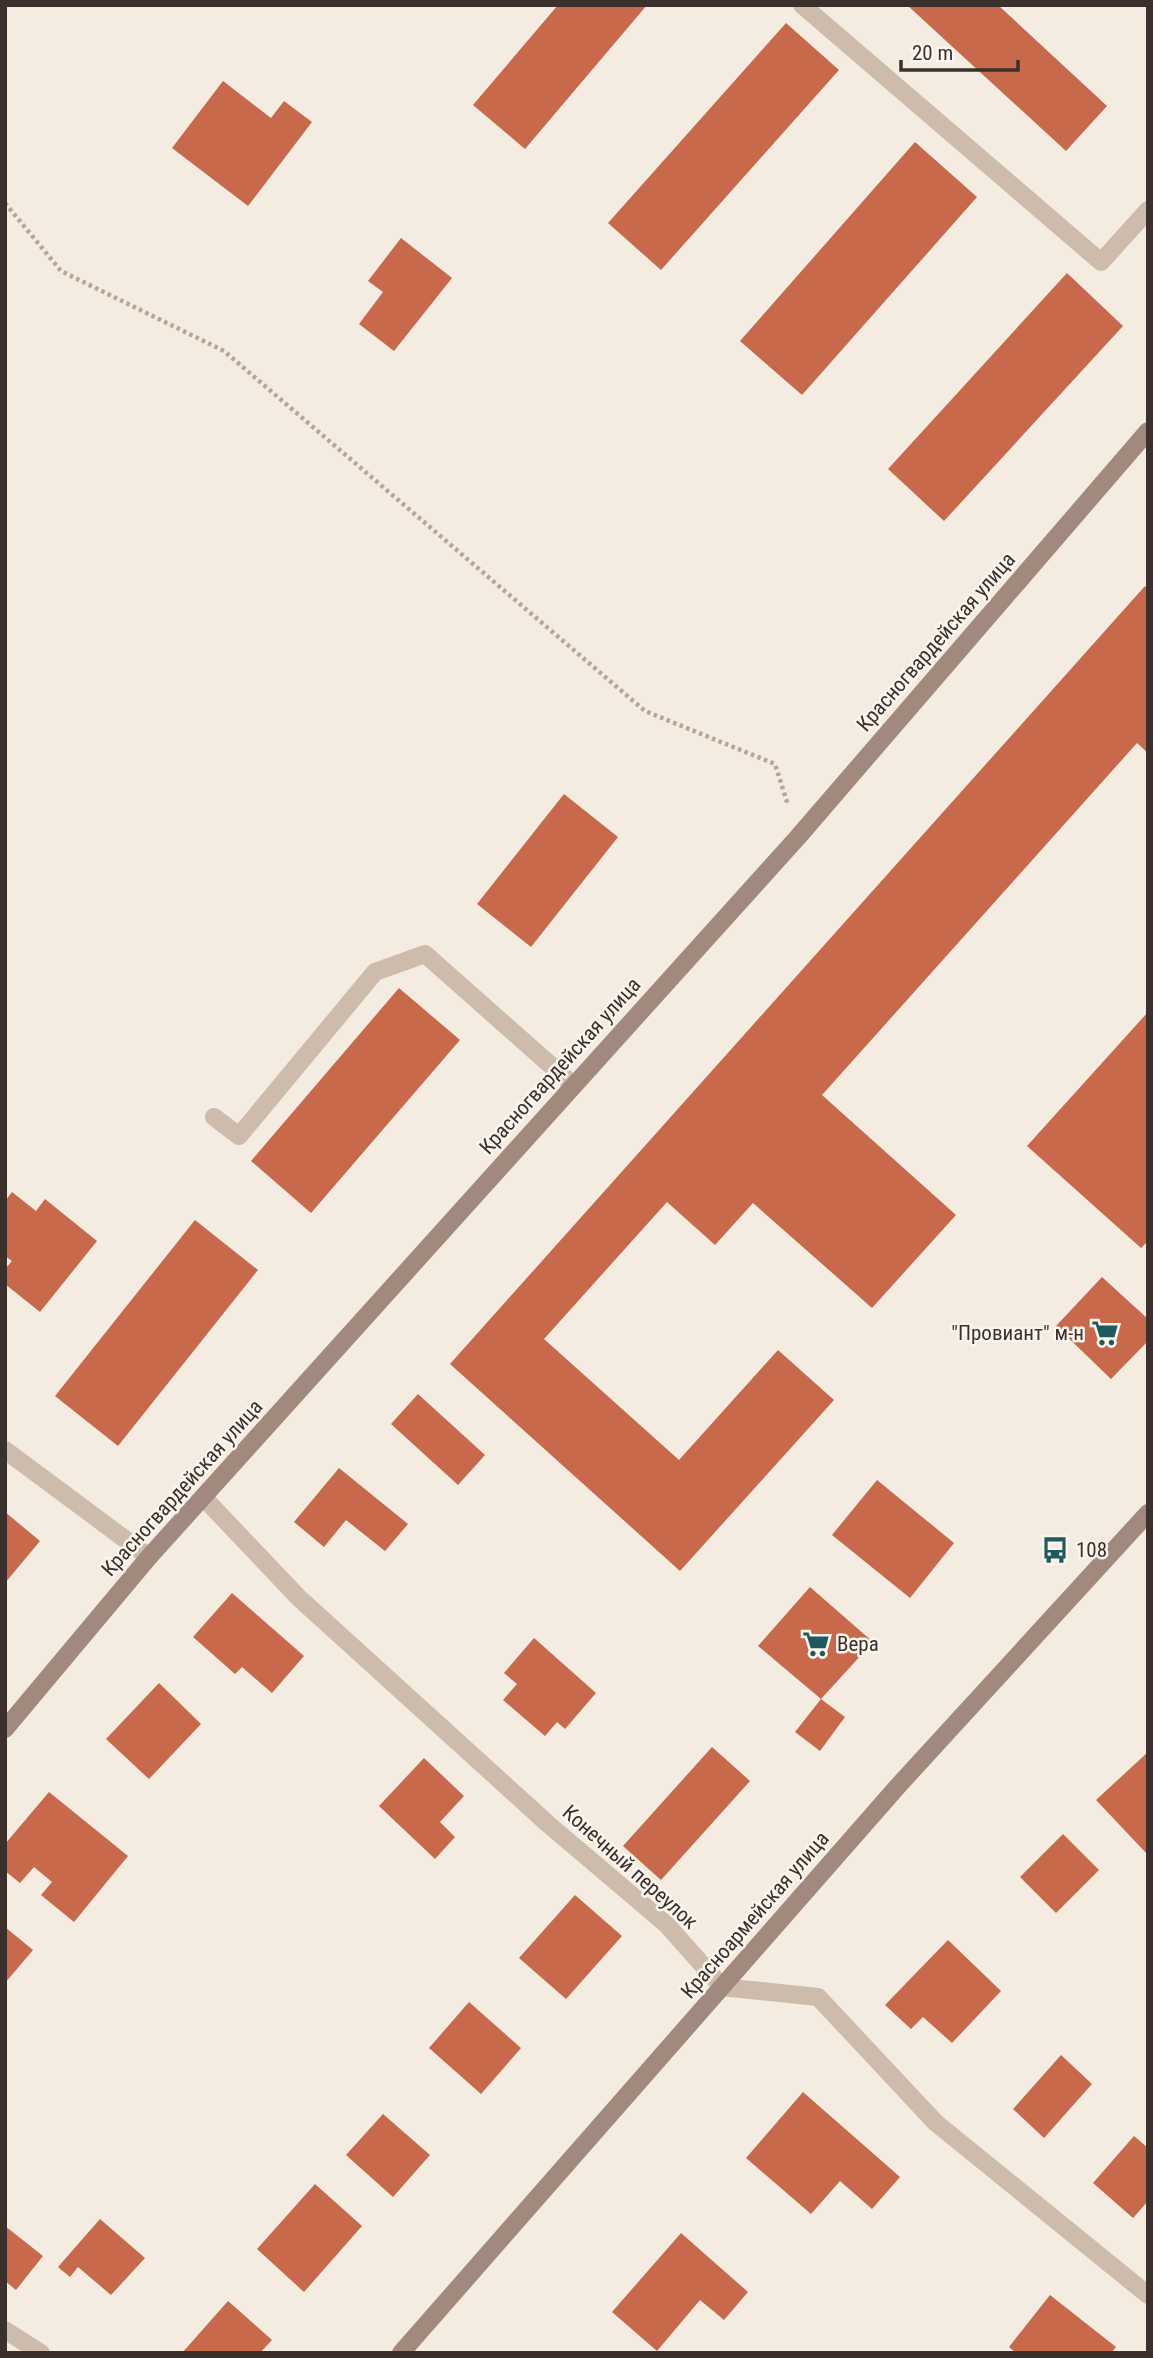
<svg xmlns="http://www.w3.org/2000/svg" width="1153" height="2358" viewBox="0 0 1153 2358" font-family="'Roboto Condensed',sans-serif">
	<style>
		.building { fill: #c8694b }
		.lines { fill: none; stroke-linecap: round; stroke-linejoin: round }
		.path { stroke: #b9a596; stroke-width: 4.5; stroke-dasharray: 3.5 3.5; stroke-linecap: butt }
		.lane { stroke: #cdbbac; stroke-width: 18 }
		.street { stroke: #cdbbac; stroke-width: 18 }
		.secondary { stroke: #a18a7d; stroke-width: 18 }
		.labels { text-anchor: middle; stroke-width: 5; stroke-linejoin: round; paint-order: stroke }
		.street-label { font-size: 21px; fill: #3b302b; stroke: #fbf5ee }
		.poi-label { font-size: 21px; fill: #3b302b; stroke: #fbf5ee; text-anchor: start }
	</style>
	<rect width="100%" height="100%" fill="#f4ebe1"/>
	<!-- building -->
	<path class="building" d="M558,5H647L525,149L473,105Z
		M907,5H998L1107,106L1066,151Z
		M786,23L839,70L661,270L608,223Z
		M223,81L271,118L284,101L312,122L248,206L172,148Z
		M915,142L977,197L802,395L740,341Z
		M401,238L452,278L394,351L359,324L383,292L368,281Z
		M1067,273L1123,326L944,521L888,469Z
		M1145,586L1148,589V753L1137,743L822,1095L956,1215L872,1308L753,1203L715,1245L667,1202L544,1339L679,1460L778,1350L834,1400L680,1571L450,1364Z
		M564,794L618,837L531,947L477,904Z
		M399,988L460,1040L311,1213L251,1161Z
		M1148,1012V1241L1141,1248L1027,1146Z
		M12,1192L36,1211L45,1199L97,1241L40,1312L5,1284V1269L12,1261L5,1256V1201Z
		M195,1220L258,1270L118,1446L55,1396Z
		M1102,1277L1148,1319V1341L1111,1379L1056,1326Z
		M418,1394L485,1455L458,1485L391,1424Z
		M339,1468L408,1524L385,1551L346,1520L324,1547L294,1522Z
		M877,1480L954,1543L910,1598L832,1535Z
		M5,1512L40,1541L5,1583Z
		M810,1587L873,1642L821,1699L845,1717L820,1751L795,1732L821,1699L758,1646Z
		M232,1593L304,1656L272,1693L242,1667L235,1674L193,1637Z
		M534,1638L596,1693L565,1729L557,1722L545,1736L503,1700L517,1684L504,1673Z
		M159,1683L201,1724L149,1779L106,1739Z
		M712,1747L750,1781L661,1880L623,1846Z
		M1148,1752V1855L1096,1800Z
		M424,1758L464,1796L440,1822L455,1837L435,1859L379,1806Z
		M49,1792L128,1856L74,1922L41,1895L52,1882L34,1867L20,1883L5,1871V1844Z
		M1063,1834L1099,1870L1056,1913L1020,1877Z
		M575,1895L622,1936L566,1999L519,1958Z
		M5,1927L33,1950L5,1983Z
		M948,1940L1001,1991L952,2043L923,2017L911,2029L885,2005Z
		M469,2002L521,2048L481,2094L429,2048Z
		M1061,2055L1092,2084L1044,2138L1013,2109Z
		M803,2092L900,2177L872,2209L840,2181L811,2214L746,2158Z
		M383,2114L430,2155L393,2197L346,2155Z
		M1134,2136L1148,2148V2201L1133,2218L1093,2183Z
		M315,2184L362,2226L304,2292L257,2249Z
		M100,2219L145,2258L111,2295L78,2267L70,2277L58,2267Z
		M5,2226L43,2256L16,2290L5,2281Z
		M681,2233L748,2292L724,2320L700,2300L657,2351L612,2312Z
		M1050,2295L1116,2347L1111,2353H1016L1009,2347Z
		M228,2301L272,2340L260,2353H182Z"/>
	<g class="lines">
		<!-- path -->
		<path class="path" d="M5,203L61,271L224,351L645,711L775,764L788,805"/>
		<!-- lane -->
		<path class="lane" d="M802,5L1101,262L1148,210
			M214,1117L239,1136L375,972L425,954L573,1085
			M5,1450L149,1557"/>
		<!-- street -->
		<path class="street" d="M204,1498L299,1598L548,1824L667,1925L722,1987L818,1997L936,2123L1148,2295
			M5,2330L41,2353"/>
		<!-- secondary -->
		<path class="secondary" d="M5,1729L149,1557L798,837L1148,431
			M401,2353L898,1786L1148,1513"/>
	</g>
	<!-- icons -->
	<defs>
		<symbol id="supermarket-bare" viewBox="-9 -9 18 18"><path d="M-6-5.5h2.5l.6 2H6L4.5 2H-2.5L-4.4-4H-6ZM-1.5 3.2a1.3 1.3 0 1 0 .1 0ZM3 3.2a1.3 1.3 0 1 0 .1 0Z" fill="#1f5a5e" stroke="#fbf5ee" stroke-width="2.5" paint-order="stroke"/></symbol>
		<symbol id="bus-bare" viewBox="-9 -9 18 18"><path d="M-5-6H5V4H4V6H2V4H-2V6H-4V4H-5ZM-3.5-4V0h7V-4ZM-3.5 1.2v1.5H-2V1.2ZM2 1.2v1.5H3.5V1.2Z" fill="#1f5a5e" stroke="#fbf5ee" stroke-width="2.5" paint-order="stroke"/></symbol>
	</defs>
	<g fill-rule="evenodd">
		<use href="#supermarket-bare" x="1086" y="1314" width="38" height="38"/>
		<use href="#bus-bare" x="1036" y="1531" width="38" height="38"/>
		<use href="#supermarket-bare" x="797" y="1625" width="38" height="38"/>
	</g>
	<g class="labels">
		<!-- street labels -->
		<g class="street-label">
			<text transform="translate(936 642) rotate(-49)" y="7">Красногвардейская улица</text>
			<text transform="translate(560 1066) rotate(-48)" y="7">Красногвардейская улица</text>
			<text transform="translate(182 1488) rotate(-48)" y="7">Красногвардейская улица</text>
			<text transform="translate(630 1867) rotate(42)" y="7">Конечный переулок</text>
			<text transform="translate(755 1915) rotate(-49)" y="7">Красноармейская улица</text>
		</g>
		<!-- poi labels -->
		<g class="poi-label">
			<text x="1084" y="1340" text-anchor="end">"Провиант" м-н</text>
			<text x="1076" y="1557">108</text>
			<text x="837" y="1651">Вера</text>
		</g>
	</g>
	<!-- border -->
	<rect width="1153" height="2358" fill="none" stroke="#3b302b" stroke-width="14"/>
	<!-- scale -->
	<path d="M901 60v10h117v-10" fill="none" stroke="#3b302b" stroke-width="3.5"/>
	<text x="912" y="60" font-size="21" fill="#3b302b" stroke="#fbf5ee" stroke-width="5" paint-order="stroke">20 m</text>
</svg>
